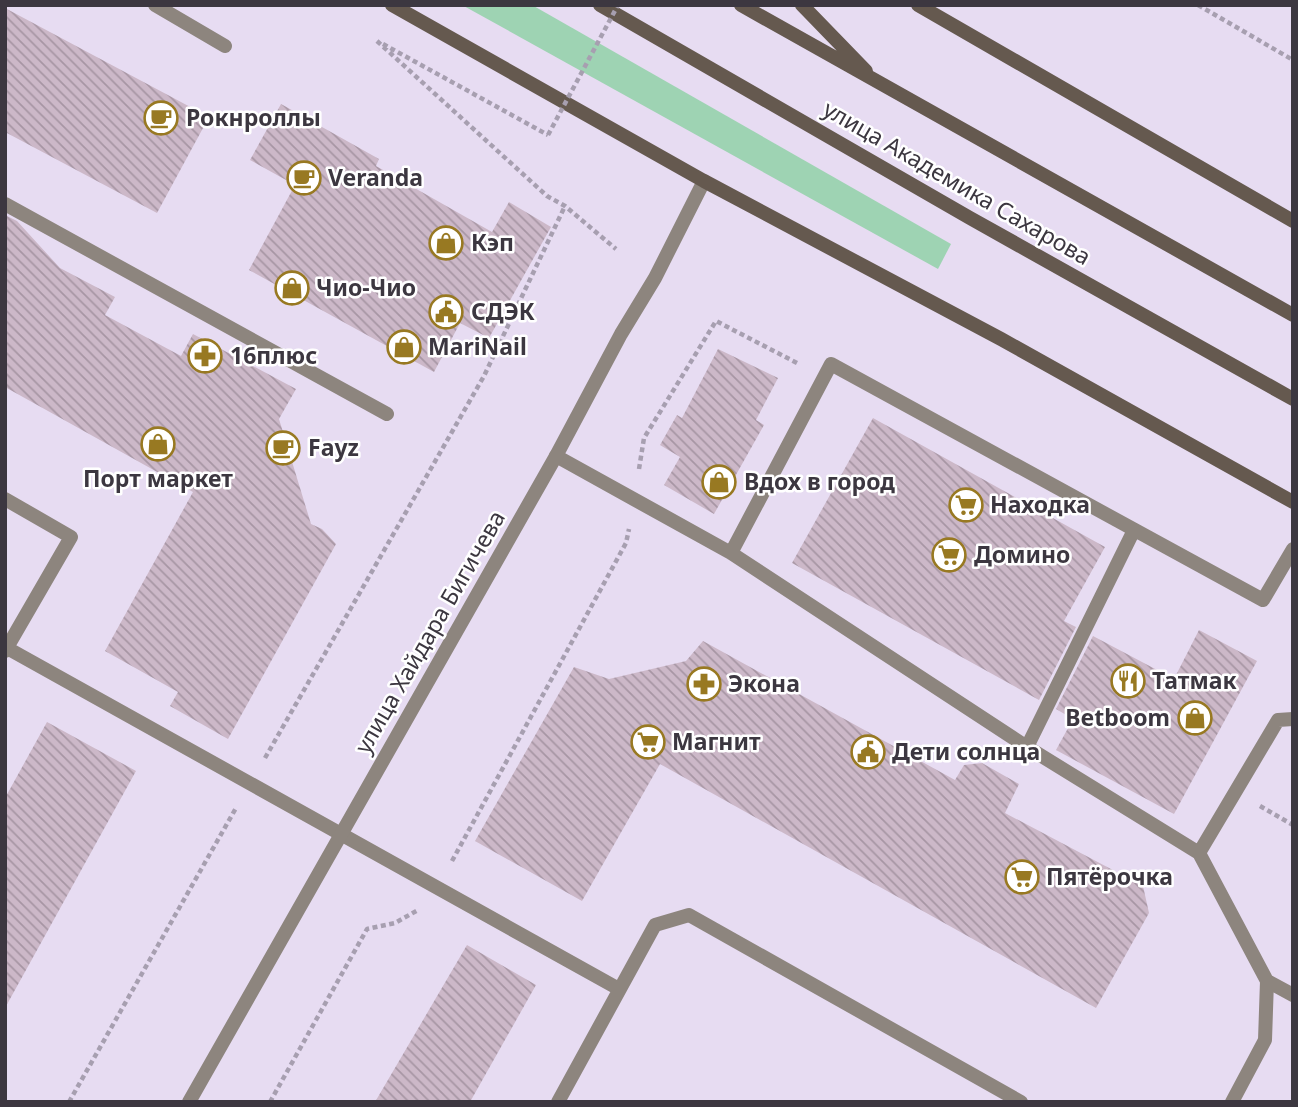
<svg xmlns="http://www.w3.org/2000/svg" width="1298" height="1107" viewBox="0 0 1298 1107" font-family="'Noto Sans',sans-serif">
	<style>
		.grass { fill: #9ed3b3 }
		.building { fill: url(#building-back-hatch) }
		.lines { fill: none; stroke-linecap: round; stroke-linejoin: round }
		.path { stroke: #a79fb0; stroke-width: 4.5; stroke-dasharray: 5 3.5; stroke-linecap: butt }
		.service { stroke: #8d857e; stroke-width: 14 }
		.minor { stroke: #8d857e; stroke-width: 14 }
		.secondary { stroke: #65594f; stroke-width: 14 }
		.path-bridge { stroke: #a79fb0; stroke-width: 4.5; stroke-dasharray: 5 3.5; stroke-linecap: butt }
		.labels { text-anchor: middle; stroke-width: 5; stroke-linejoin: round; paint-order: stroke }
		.poi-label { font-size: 23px; font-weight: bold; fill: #3c3740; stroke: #fff; text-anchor: start }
		.street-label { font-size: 23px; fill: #3c3740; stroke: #fff }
	</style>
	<defs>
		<pattern id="building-back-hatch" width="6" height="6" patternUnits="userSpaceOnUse" patternTransform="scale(1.75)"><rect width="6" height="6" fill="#ccb8c8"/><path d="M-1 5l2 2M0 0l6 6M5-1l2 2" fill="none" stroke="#a796a4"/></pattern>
	</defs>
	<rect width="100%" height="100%" fill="#e7dcf2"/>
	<!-- grass -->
	<path class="grass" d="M462,5H532L951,244L938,269Z"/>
	<!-- building -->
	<path class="building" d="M5,8L209,117L157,213L5,132Z
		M281,104L379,159L376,166L492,232L509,202L551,227L489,338L460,323L434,372L249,270L295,185L250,160Z
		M5,215L17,221L60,268L115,297L105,315L181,356L193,334L296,389L279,419L311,524L322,529L336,544L228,739L170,706L178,692L105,651L193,492L5,387Z
		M718,349L778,378L756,420L764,425L714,514L664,485L680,457L660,445L677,415L682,418Z
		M873,418L1105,547L1064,621L1076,627L1039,700L792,563Z
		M1199,630L1257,661L1174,814L1056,750L1073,719L1056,709L1093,636L1174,679Z
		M703,641L955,780L964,765L982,763L1019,784L1005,813L1143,886L1149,913L1096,1008L660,764L582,901L475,841L574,667L609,679L686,661Z
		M47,722L136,771L5,1008V798Z
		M467,945L536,985L470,1102H375Z"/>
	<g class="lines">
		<!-- path -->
		<path class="path" d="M1198,5L1293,60
			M377,41L547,196L565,206L616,249
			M383,44L548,135
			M639,469L644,438L716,321L797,363
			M265,758L484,376L565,206
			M1260,806L1293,825
			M452,861L626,543L629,529
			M69,1102L236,808
			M270,1102L367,929L395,923L418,910"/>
		<!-- service -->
		<path class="service" d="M155,5L225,46
			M5,204L387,414
			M556,456L731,553L1027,747L1199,853
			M5,499L71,537L5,651
			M731,553L831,364L1263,600L1293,549
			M7,648L619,989
			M1293,719L1278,720L1199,853L1267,981L1293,995
			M1027,747L1134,530
			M558,1102L655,925L689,915L1021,1102
			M1232,1102L1265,1040L1267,981"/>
		<!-- minor -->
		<path class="minor" d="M189,1102L556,456L621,334L655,278L704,181"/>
		<!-- secondary -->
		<path class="secondary" d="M392,5L704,181L1001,339L1293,502
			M600,5L970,218L1293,399
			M741,5L1293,315
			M802,5L866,71
			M918,5L1293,221"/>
		<!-- path-bridge -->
		<path class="path-bridge" d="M548,135L618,5"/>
	</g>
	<!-- icons -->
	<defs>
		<symbol id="cafe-ring" viewBox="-11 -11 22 22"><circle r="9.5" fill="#fff" stroke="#987922" stroke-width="1.5"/><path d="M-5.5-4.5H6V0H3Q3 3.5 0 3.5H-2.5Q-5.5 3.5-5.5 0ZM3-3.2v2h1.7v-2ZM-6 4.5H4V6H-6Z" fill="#987922"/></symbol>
		<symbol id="shop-ring" viewBox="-11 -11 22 22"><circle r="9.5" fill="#fff" stroke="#987922" stroke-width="1.5"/><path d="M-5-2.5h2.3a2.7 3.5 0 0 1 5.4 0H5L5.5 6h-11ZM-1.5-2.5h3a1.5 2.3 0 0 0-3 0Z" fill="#987922"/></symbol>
		<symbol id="civic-ring" viewBox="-11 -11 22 22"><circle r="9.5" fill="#fff" stroke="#987922" stroke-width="1.5"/><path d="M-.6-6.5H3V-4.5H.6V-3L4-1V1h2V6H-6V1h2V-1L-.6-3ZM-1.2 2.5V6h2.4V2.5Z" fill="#987922"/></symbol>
		<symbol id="pharmacy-ring" viewBox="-11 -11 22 22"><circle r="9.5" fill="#fff" stroke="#987922" stroke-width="1.5"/><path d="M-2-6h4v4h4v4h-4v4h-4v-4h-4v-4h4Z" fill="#987922"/></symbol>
		<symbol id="supermarket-ring" viewBox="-11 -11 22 22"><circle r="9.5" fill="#fff" stroke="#987922" stroke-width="1.5"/><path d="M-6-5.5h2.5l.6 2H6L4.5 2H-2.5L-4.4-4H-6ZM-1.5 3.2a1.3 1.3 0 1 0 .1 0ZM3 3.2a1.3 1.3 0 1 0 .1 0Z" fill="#987922"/></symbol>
		<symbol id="restaurant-ring" viewBox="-11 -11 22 22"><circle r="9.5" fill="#fff" stroke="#987922" stroke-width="1.5"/><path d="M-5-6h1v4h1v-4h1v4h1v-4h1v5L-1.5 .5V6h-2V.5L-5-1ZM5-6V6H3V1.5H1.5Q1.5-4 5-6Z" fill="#987922"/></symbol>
	</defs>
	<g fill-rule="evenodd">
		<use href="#cafe-ring" x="142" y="99" width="38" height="38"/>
		<use href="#cafe-ring" x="285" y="159" width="38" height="38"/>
		<use href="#shop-ring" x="427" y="224" width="38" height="38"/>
		<use href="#shop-ring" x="273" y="269" width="38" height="38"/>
		<use href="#civic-ring" x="427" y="293" width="38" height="38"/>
		<use href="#shop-ring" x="385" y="328" width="38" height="38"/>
		<use href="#pharmacy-ring" x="186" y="337" width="38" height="38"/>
		<use href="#shop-ring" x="139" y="425" width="38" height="38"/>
		<use href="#cafe-ring" x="264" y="429" width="38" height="38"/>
		<use href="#shop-ring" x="700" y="463" width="38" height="38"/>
		<use href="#supermarket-ring" x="947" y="486" width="38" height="38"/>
		<use href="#supermarket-ring" x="930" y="536" width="38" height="38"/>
		<use href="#restaurant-ring" x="1109" y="662" width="38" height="38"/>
		<use href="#pharmacy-ring" x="685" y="665" width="38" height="38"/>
		<use href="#shop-ring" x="1176" y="699" width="38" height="38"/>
		<use href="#supermarket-ring" x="629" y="723" width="38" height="38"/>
		<use href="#civic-ring" x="849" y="733" width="38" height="38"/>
		<use href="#supermarket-ring" x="1003" y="858" width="38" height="38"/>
	</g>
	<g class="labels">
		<!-- poi labels -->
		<g class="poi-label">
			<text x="186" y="126">Рокнроллы</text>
			<text x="328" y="186">Veranda</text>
			<text x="471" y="251">Кэп</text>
			<text x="316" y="296">Чио-Чио</text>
			<text x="471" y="320">СДЭК</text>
			<text x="428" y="355">MariNail</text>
			<text x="230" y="364">16плюс</text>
			<text x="308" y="456">Fayz</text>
			<text x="158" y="487" text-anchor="middle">Порт маркет</text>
			<text x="744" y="490">Вдох в город</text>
			<text x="990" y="513">Находка</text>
			<text x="974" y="563">Домино</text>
			<text x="1152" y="689">Татмак</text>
			<text x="728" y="692">Экона</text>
			<text x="1170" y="726" text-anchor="end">Betboom</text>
			<text x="672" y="750">Магнит</text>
			<text x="892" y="760">Дети солнца</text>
			<text x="1046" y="885">Пятёрочка</text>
		</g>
		<!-- street labels -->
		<g class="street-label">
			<text transform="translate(957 183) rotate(30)" y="8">улица Академика Сахарова</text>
			<text transform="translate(430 632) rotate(-60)" y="8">улица Хайдара Бигичева</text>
		</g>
	</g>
	<!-- border -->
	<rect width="1298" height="1107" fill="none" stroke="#3c3740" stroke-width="14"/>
</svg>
